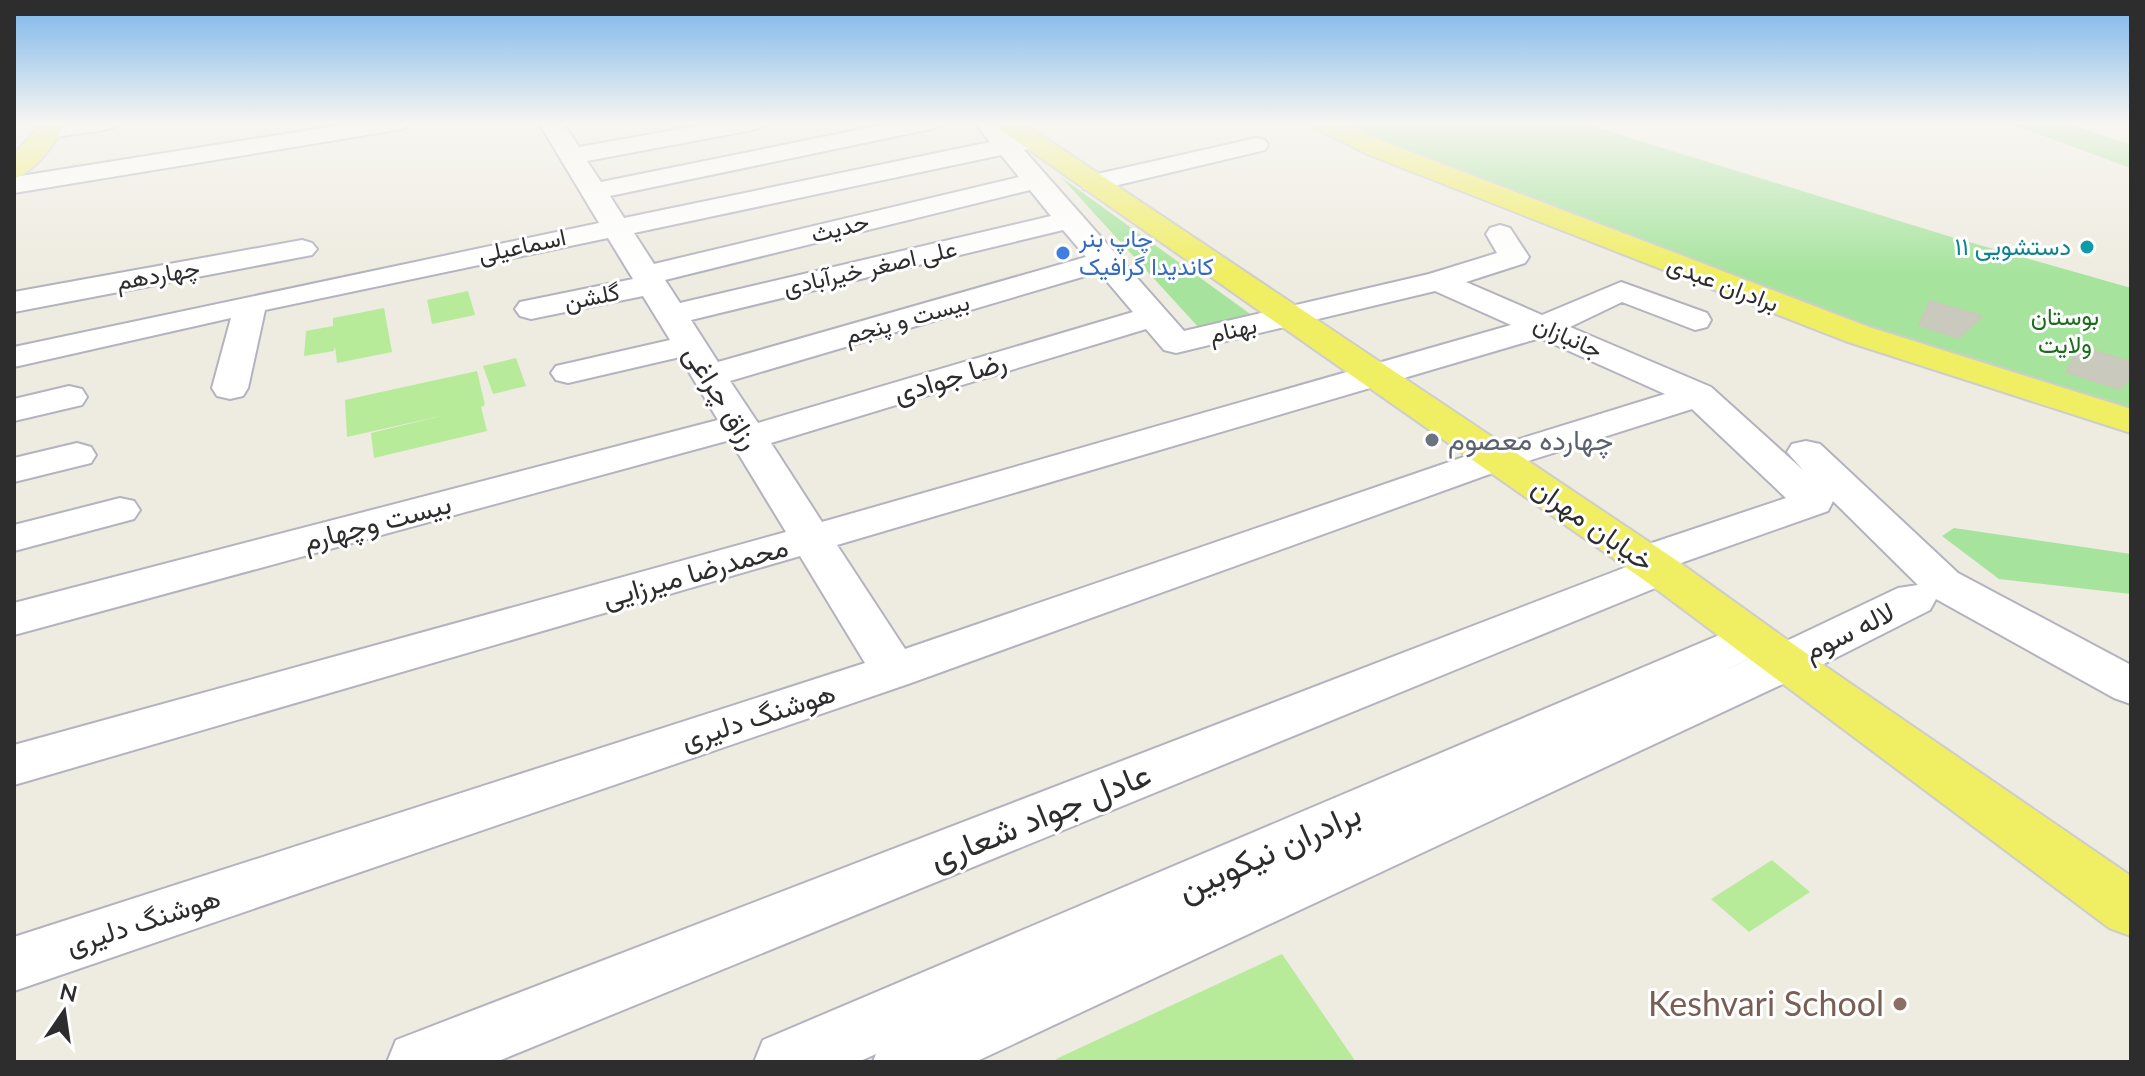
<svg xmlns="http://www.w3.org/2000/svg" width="2145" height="1076" viewBox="0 0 2145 1076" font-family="Lato,Vazirmatn,sans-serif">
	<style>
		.green { fill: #a6e49d }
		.pitch { fill: #b7eb99 }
		.building { fill: #cac9be; stroke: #cac8b9; stroke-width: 2 }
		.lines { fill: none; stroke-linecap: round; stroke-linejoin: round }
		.minor-casing { stroke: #b3b3c0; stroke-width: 4 }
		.major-casing { stroke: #cdcdcd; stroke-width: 4 }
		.minor { fill: #fff; fill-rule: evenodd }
		.major { fill: #f0ee63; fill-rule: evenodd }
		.culture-dot { fill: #0f9aa8; stroke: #fff; stroke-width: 3 }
		.shop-dot { fill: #3f7fe0; stroke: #fff; stroke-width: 3 }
		.worship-dot { fill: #6b7280; stroke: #fff; stroke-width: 3 }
		.education-dot { fill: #8d6e63; stroke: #fff; stroke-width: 3 }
		.labels { text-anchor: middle; stroke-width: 6; stroke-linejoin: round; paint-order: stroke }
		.far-street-label { font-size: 24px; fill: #2d2d2d; stroke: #fff }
		.far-shop-label { font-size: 24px; fill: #366cbe; stroke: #fff; text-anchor: start }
		.far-culture-label { font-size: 24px; fill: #0d838f; stroke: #fff; text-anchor: end }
		.far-park-label { font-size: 24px; fill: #1b6c1c; stroke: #fff }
		.street-label { font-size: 28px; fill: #2d2d2d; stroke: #fff }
		.worship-label { font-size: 28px; fill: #5b616d; stroke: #fff; text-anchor: start }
		.near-street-label { font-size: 34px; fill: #2d2d2d; stroke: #fff }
		.near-education-label { font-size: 34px; fill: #785e54; stroke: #fff; text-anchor: end }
	</style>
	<rect width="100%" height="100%" fill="#eeebe0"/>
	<!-- green -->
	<path class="green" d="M1343,123H1582L1948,236L2131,288V413L1861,328L1467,177Z
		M2008,123H2066L2131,145V168Z
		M1061,177L1253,316L1200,329Z
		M1954,528L2131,554V594L1999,579L1942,536Z"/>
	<!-- pitch -->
	<path class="pitch" d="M468,291L475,315L432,324L427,300Z
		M384,308L392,352L337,363L335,347L334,351L304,356L306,331L333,326V318Z
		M516,358L526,386L493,394L483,366Z
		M477,371L485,405L481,407L487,431L374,458L371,433L445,415L347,437L345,400Z
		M1772,860L1810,892L1749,932L1711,899Z
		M1282,954L1356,1062H1058L1056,1059Z"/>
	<!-- building -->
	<path class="building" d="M1930,301L1982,316L1959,338L1919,325Z
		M2079,346L2131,362V376L2120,389L2066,372Z"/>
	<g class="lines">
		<defs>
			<path id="minor" d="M56,123H116L112,128L104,130L49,138L40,136L37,131L40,126Z
				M354,123H409L405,128L397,130L14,193V177Z
				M539,123H563L579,147L714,123H764L760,128L752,130L587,161L601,182L892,123H938L934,128L926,130L610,196L624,218L990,142L978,127L981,123H999L1012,138L1032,134L1041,136L1044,141L1041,146L1024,150L1184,331L1429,274L1497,253L1486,234L1490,228L1500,225L1510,228L1529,257L1525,263L1466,282L1542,315L1621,282L1707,313L1711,320L1707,327L1695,330L1622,302L1570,327L1711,387L1803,470L1787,452L1792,444L1806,441L1820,444L1958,573L2131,665V704L2114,698L1936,599L1930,610L1802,675L975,1062H873L876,1054L858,1062H754L763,1040L1736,628L1752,623L1768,628L1775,639L1768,650L1723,671L1898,588L1918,585L1833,501L1828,511L1678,564L1682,570L1675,580L496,1062H387L396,1040L1629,566L1625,560L1631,550L1786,498L1692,409L1512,466L911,683L14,991V937L865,663L800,556L14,785V745L786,532L730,440L14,635V603L718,420L680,357L568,383L556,380L551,373L556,366L670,340L643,296L531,319L520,316L515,309L520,302L633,279L608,238L265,310L248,388L243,396L230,399L217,396L212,388L231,318L14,367V347L599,223ZM1001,155L1019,177L654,264L634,233ZM1030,190L1051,216L680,303L665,280ZM1063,230L1086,257L718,362L691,320ZM1099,272L1133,312L758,423L730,381ZM1435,291L1511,325L822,522L771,443L1146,329L1164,350L1176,353ZM1540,338L1665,394L1484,450L905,649L837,545Z
				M1256,138L1265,140L1268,145L1265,150L1093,191L1084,189L1080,183L1084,177Z
				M302,240L312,243L317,249L312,255L14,312V292Z
				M69,386L82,389L87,397L82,405L14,421V399Z
				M77,443L91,447L96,455L91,463L14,482V458Z
				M120,498L134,501L140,510L134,519L14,551V525Z"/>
			<path id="major" d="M39,123H64C59,141 32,174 14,178V154L37,129Z
				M995,123H1023L1676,560L1803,651L2131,876V936L2109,928L1644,580L998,128Z
				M1311,123H1343L1385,142L1869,327L2131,409V433L1845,341L1367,154L1315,128Z"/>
		</defs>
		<!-- minor casing -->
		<use href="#minor" class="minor-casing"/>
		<!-- major casing -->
		<use href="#major" class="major-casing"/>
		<!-- minor -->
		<use href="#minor" class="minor"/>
		<!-- major -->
		<use href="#major" class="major"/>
	</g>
	<!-- sky -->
	<linearGradient id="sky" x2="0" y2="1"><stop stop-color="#7ab4eb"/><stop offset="0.45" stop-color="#f7f6f1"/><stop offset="1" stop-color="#f7f6f1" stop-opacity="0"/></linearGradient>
	<rect width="2145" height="273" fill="url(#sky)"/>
	<!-- markers -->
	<circle class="culture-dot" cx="2087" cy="247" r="8"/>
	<circle class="shop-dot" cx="1063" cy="253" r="8"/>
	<circle class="worship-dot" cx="1432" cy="440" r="8"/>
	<circle class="education-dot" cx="1900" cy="1004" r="8"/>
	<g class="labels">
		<!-- far-street labels -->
		<g class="far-street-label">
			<text transform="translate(840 228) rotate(-14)" y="8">حدیث</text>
			<text transform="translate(522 246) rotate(-12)" y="8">اسماعیلی</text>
			<text transform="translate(870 268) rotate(-13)" y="8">علی اصغر خیرآبادی</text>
			<text transform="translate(158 275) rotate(-10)" y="8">چهاردهم</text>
			<text transform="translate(1723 284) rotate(21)" y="8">برادران عبدی</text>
			<text transform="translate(592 297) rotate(-11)" y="8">گلشن</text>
			<text transform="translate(907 319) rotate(-16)" y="8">بیست و پنجم</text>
			<text transform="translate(1233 330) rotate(-13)" y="8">بهنام</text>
			<text transform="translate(1568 337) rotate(24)" y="8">جانبازان</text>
		</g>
		<!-- far-shop labels -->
		<g class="far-shop-label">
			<text x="1079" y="247">چاپ بنر<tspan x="1079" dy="28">کاندیدا گرافیک</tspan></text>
		</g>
		<!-- far-culture labels -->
		<g class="far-culture-label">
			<text x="2071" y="255">دستشویی ۱۱</text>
		</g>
		<!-- far-park labels -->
		<g class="far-park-label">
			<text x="2065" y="325">بوستان<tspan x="2065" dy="28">ولایت</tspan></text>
		</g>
		<!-- street labels -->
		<g class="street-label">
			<text transform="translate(950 377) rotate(-17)" y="10">رضا جوادی</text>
			<text transform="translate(722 397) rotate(58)" y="10">رزاق چراغی</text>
			<text transform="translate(377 522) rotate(-15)" y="10">بیست وچهارم</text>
			<text transform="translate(1593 524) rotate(35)" y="10">خیابان مهران</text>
			<text transform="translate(695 572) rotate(-16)" y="10">محمدرضا میرزایی</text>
			<text transform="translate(1849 631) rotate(-26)" y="10">لاله سوم</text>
			<text transform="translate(758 716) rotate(-18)" y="10">هوشنگ دلیری</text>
			<text transform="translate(143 921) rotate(-18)" y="10">هوشنگ دلیری</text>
		</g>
		<!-- worship labels -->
		<g class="worship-label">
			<text x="1448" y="450">چهارده معصوم</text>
		</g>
		<!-- near-street labels -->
		<g class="near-street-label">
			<text transform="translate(1040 816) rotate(-22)" y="12">عادل جواد شعاری</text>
			<text transform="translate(1269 851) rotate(-24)" y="12">برادران نیکوبین</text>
		</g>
		<!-- near-education labels -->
		<g class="near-education-label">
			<text x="1884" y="1016">Keshvari School</text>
		</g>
	</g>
	<!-- border -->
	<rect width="2145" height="1076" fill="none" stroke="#2d2d2d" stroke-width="32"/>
	<!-- north arrow -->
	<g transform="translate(64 1012) rotate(13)" stroke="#ffffff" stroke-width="6" paint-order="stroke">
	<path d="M0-6L14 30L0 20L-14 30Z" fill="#2d2d2d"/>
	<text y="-12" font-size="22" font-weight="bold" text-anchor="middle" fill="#2d2d2d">N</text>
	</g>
</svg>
